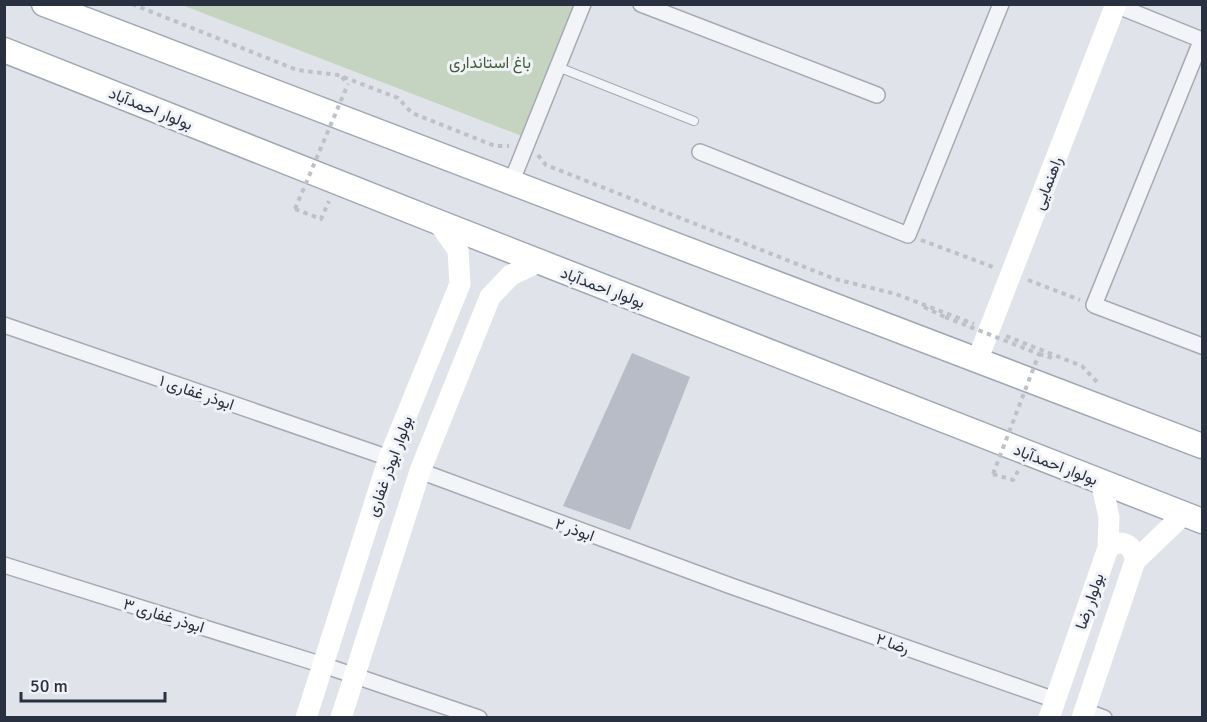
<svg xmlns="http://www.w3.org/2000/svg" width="1207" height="722" viewBox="0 0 1207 722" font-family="Signika,Vazirmatn,sans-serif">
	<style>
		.green { fill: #c5d3c1 }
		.building { fill: #b7bcc6 }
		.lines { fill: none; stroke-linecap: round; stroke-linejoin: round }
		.lane-casing { stroke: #a5aab3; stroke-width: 10 }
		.street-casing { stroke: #a5aab3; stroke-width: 18 }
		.primary-casing { stroke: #a0a8b4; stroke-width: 27 }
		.path { stroke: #bec1c7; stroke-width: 4; stroke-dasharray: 4.5 4.5; stroke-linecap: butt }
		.lane { stroke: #f3f4f7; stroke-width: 8 }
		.street { stroke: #f3f4f7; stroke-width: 15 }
		.secondary { stroke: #fff; stroke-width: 21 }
		.primary { stroke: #fff; stroke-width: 24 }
		.path-bridge { stroke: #bec1c7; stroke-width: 4; stroke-dasharray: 4.5 4.5; stroke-linecap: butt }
		.labels { text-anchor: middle; stroke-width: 6; stroke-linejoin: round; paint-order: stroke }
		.park-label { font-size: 16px; fill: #3d5c36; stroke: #f0f2f6 }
		.street-label { font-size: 16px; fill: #293140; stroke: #f0f2f6 }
	</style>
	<rect width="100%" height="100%" fill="#e0e3e9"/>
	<!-- green -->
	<path class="green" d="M182,5H575L522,136Z"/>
	<!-- building -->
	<path class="building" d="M632,353L690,377L630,530L563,506Z"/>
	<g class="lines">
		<defs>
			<path id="lane" d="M558,67L694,121"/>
			<path id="street" d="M641,4L877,95
				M1113,4L1202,40
				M1202,39L1094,305L1202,346
				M700,152L908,235L1001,4
				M511,183L583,4
				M4,325L389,458
				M420,471L731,586L1055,700
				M4,565L323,665L479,718
				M1085,711L1104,718"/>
			<path id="primary" d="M44,4L1202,446
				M4,50L438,222L1202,521"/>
		</defs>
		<!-- lane casing -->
		<use href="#lane" class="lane-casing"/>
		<!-- street casing -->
		<use href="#street" class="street-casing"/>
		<!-- primary casing -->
		<use href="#primary" class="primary-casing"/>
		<!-- path -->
		<path class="path" d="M132,4L297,70L338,75L398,98L412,113L495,146H509
			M342,77L348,84
			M538,155L546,165L835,279L896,294L974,324
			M295,209L321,219L329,201
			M921,240L993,267
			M1028,280L1080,300
			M924,307L945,317
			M1006,336L1082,366L1097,382
			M1039,354L1056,359
			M993,474L1013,480L1018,471"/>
		<!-- lane -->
		<use href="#lane" class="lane"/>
		<!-- street -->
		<use href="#street" class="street"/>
		<!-- secondary -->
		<path class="secondary" d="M977,361L1116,4
			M1108,548C1121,538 1134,544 1135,561
			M306,718L389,458L460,284L458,250L438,222
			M341,718L420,471L490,297L511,275L539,262
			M1049,718L1108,548L1109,517L1101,481
			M1082,718L1135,561L1184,514"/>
		<!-- primary -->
		<use href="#primary" class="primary"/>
		<!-- path-bridge -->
		<path class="path-bridge" d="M295,209L348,84
			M945,317L1039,354L993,474"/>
	</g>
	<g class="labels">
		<!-- park labels -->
		<g class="park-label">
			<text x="490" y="68">باغ استانداری</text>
		</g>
		<!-- street labels -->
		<g class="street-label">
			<text transform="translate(151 108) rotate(22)" y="6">بولوار احمدآباد</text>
			<text transform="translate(1047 183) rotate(-69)" y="6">راهنمایی</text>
			<text transform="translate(603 287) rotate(21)" y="6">بولوار احمدآباد</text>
			<text transform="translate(197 392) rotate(19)" y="6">ابوذر غفاری ۱</text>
			<text transform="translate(1056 464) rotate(21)" y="6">بولوار احمدآباد</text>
			<text transform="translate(389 466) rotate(-70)" y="6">بولوار ابوذر غفاری</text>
			<text transform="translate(575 529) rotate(20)" y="6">ابوذر ۲</text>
			<text transform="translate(1089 601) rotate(-71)" y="6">بولوار رضا</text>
			<text transform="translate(164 615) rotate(17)" y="6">ابوذر غفاری ۳</text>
			<text transform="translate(893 643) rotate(19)" y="6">رضا ۲</text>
		</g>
	</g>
	<!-- border -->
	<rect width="1207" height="722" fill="none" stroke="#293140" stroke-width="12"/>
	<!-- scale -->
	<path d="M21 692v9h144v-9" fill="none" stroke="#293140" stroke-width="3"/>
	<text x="30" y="692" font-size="18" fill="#293140" stroke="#f0f2f6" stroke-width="4.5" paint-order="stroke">50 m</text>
</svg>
